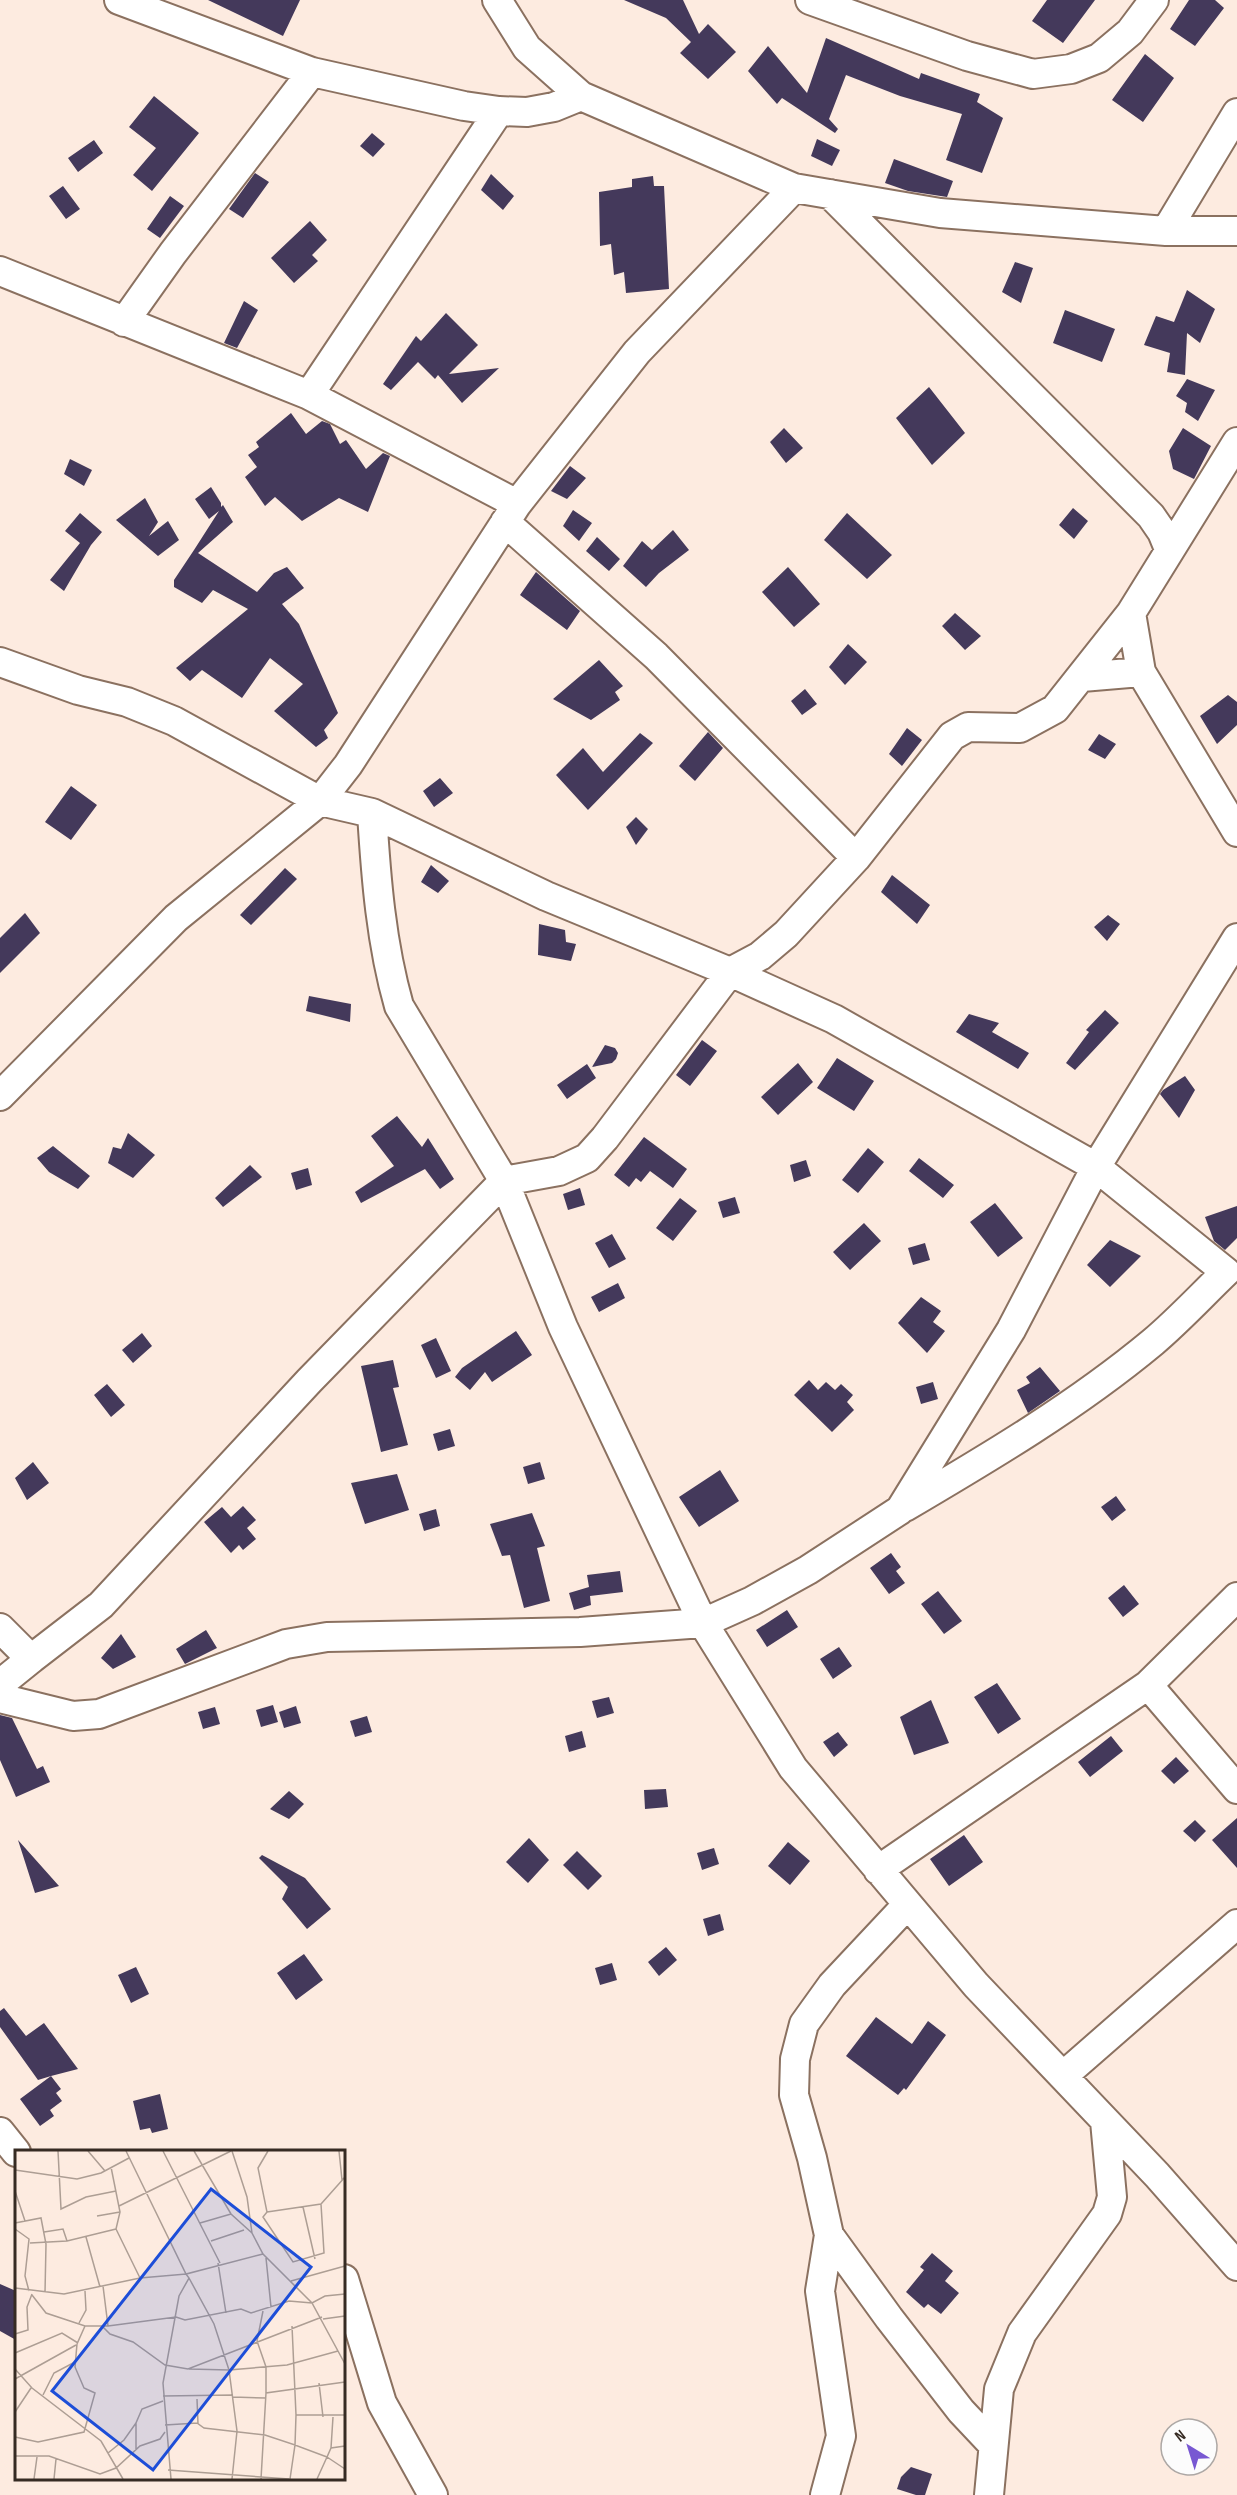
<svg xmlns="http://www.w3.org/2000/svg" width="1237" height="2495" viewBox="0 0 1237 2495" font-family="'Sofia Sans Condensed',sans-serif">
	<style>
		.building { fill: #44395b }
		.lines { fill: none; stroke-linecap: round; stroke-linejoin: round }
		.minor-casing { stroke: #8b7160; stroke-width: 32 }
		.minor { stroke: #fff; stroke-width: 28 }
		.inset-road { fill: none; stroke: #ad9e94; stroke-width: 1.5 }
		.view { fill: #1d4ed8; fill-opacity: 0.15; stroke: #1d4ed8; stroke-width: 3 }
		.inset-edge { fill: none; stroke: #362b23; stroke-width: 3 }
	</style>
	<rect width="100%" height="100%" fill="#fdebe0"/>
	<!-- building -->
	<path class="building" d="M208,0H300L283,36Z
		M624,0H683L699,34L708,24L736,52L708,79L680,53L691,42L666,18Z
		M1047,0H1095L1063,43L1032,21Z
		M1189,0H1215L1224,8L1195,46L1170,29Z
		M826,38L919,79L921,73L980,94L977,102L1003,118L982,173L946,160L962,114L900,96L846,75L829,119L838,129L835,133L782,98L777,104L748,71L768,46L807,93Z
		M1145,54L1174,78L1143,122L1112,100Z
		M154,96L199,133L152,191L133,175L156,148L129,127Z
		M372,133L385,144L373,157L360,146Z
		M817,139L840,150L832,166L811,156Z
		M94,140L103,153L78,172L68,158Z
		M894,159L953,181L947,197L908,191L885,183Z
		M255,173L269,182L243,218L229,209Z
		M491,174L514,196L503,210L481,190Z
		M653,176L654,186H664L669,289L626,293L624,272L614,275L611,244L600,246L599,192L632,187V179Z
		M63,186L80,209L66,219L49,196Z
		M170,196L184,206L160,238L147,229Z
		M310,221L327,240L312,255L318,261L294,283L271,258Z
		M1015,262L1033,268L1021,303L1002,292Z
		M1187,290L1215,309L1200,343L1187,333L1185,375L1167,372L1170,353L1144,345L1156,316L1174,322Z
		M244,301L258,310L237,348L224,343Z
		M1065,310L1115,329L1102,362L1053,343Z
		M446,313L478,345L449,374L499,368L462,403L438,375L435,379L418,362L391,390L383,384L416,336L421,341Z
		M1187,379L1215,390L1198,421L1185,412L1187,403L1176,396Z
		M929,387L965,433L932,465L896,418Z
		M291,413L306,434L322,421L330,424L340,444L346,440L366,469L383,453L390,456L368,512L339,498L302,521L275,497L265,506L245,477L257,467L248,455L259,447L256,442Z
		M784,428L803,448L786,463L770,442Z
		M1183,428L1211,446L1194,479L1173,469L1169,451Z
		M70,459L92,470L84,486L64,474Z
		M570,466L586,478L567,499L551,491Z
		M211,487L221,503V507L223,505L233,522L198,553L257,592L274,573L287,567L304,588L282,604L299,624L338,713L324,730L328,738L316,747L274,711L303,684L270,658L242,698L202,670L190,681L176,668L248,609L213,590L202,603L174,587V580L194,550L196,552L194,550L219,511L209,519L195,499Z
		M145,498L158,522L149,536L168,521L179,540L158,556L116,520Z
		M1073,508L1088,521L1074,539L1059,525Z
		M573,510L592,523L579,541L563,526Z
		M80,513L102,532L91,545L64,591L50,580L80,543L65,531Z
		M847,513L892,555L867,579L824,540Z
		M673,530L689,550L659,573L646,587L623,566L642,541L652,550Z
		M597,537L620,559L609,571L586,551Z
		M788,567L820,604L794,627L762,592Z
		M536,572L580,611L567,630L520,595Z
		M955,613L981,636L965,650L942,626Z
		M848,644L867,662L845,685L829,667Z
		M599,660L623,686L615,692L620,700L591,720L553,699Z
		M805,689L817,704L802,715L791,701Z
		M1228,695L1237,702V725L1217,744L1200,716Z
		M907,728L922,740L902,766L889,754Z
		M708,732L723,748L695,781L679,766Z
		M640,733L653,743L588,810L556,775L583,748L603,772Z
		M1099,734L1116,744L1105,759L1088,750Z
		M440,778L453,793L434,807L423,791Z
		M71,786L97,805L71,840L45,822Z
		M636,817L648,829L636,845L626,827Z
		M431,865L449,881L438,893L421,882Z
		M285,868L297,879L251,925L240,915Z
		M892,875L930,905L917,924L881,892Z
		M25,913L40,933L0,973V938Z
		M1108,915L1120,924L1107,941L1094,927Z
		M539,924L565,930L566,942L576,944L571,961L538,955Z
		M309,996L351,1004L350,1022L306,1011Z
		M1105,1010L1119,1023L1075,1070L1066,1063L1089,1032L1086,1030Z
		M969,1014L999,1023L992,1032L1029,1053L1018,1069L956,1032Z
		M702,1040L717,1051L690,1086L676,1075Z
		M605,1045L615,1048L618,1053L616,1059L612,1063L592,1067Z
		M837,1058L874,1081L854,1111L817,1088Z
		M798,1063L813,1082L778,1115L761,1097Z
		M587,1064L596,1078L567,1099L557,1085Z
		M1185,1076L1195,1090L1179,1118L1160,1094L1163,1090Z
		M397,1116L422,1147L428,1138L454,1179L440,1189L425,1169L361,1203L355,1192L394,1166L371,1136Z
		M128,1133L155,1155L133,1178L108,1163L113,1147L121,1149Z
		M644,1137L687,1169L673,1188L650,1171L641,1182L636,1178L629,1187L614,1175Z
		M53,1146L90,1176L78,1189L49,1172L37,1158Z
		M868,1148L884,1162L858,1193L842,1180Z
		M919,1158L954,1185L943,1198L909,1171Z
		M806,1160L811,1176L794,1182L790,1165Z
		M250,1165L262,1177L223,1207L215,1198Z
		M308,1168L312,1185L296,1190L291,1173Z
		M580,1188L585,1205L568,1210L563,1194Z
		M735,1197L740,1213L723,1218L718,1202Z
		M680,1198L697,1211L673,1241L656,1228Z
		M995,1203L1023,1238L998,1257L970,1222Z
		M1237,1206V1238L1225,1250L1214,1241L1205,1217Z
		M864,1223L881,1241L850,1270L833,1252Z
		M612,1234L626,1259L609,1268L595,1243Z
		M1110,1240L1141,1256L1110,1287L1087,1265Z
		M925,1243L930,1260L913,1265L908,1248Z
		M618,1283L625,1298L599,1312L591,1297Z
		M921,1297L941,1311L933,1322L945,1331L927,1353L898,1323Z
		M516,1331L532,1355L492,1382L485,1372L470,1390L455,1377L462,1368Z
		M142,1333L152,1346L133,1363L122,1350Z
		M436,1338L451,1371L436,1378L421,1345Z
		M393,1360L399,1387L393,1388L408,1445L381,1452L361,1366Z
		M1040,1367L1060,1391L1028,1413L1017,1390L1030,1383L1026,1377Z
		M809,1380L818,1390L826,1382L835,1390L841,1384L853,1395L847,1402L854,1410L832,1432L794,1395Z
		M933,1382L938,1399L921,1404L916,1387Z
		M107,1384L125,1405L111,1417L94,1395Z
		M450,1429L455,1446L438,1451L433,1434Z
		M33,1462L49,1483L27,1500L15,1478Z
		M540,1462L545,1479L528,1484L523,1467Z
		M720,1470L739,1501L699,1527L679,1497Z
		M397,1474L409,1510L365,1524L351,1483Z
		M1116,1496L1126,1510L1112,1521L1101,1507Z
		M243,1506L256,1520L247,1528L256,1539L243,1550L239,1545L231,1553L204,1522L222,1507L231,1517Z
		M436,1509L440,1526L424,1531L419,1514Z
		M532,1513L545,1546L537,1548L550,1601L524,1608L510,1555L502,1556L490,1524Z
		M891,1553L901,1567L896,1571L905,1583L889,1594L870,1568Z
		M620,1571L623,1592L590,1596L591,1605L574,1610L569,1593L589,1587L587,1575Z
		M1124,1585L1139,1604L1123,1617L1108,1598Z
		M938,1591L962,1621L944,1634L921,1604Z
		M787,1610L798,1627L767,1647L756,1630Z
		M206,1630L217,1648L185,1664L176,1649Z
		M121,1634L136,1657L113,1669L101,1658Z
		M839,1647L852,1666L833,1679L820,1659Z
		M997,1683L1021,1719L998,1734L974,1697Z
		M609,1697L614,1713L597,1718L592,1701Z
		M931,1700L949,1743L914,1755L900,1717Z
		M273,1705L278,1722L261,1727L256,1710Z
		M296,1706L301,1723L284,1728L279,1712Z
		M215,1707L220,1724L203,1729L198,1712Z
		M0,1715L12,1718L37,1769L43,1766L50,1782L16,1797L0,1760Z
		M367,1716L372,1732L355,1737L350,1721Z
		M582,1731L586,1747L569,1752L565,1736Z
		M838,1732L848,1745L834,1757L823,1742Z
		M1111,1736L1123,1751L1090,1777L1078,1762Z
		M1176,1757L1189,1771L1174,1784L1161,1771Z
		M666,1789L668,1807L645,1809L644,1790Z
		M289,1791L304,1804L289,1819L270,1809Z
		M1237,1818V1868L1212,1840Z
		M1195,1820L1206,1831L1195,1842L1183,1831Z
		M964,1835L983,1862L949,1886L930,1859Z
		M529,1838L549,1860L528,1883L506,1862Z
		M18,1840L59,1886L35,1893Z
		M788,1842L810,1861L790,1885L768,1866Z
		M714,1848L719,1864L702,1870L697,1853Z
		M577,1851L602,1876L588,1890L563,1865Z
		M262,1855L305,1878L331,1909L307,1929L282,1899L288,1887L259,1858Z
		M720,1914L724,1930L708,1936L703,1919Z
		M666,1947L677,1960L659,1976L648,1962Z
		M304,1954L323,1980L296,2000L277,1973Z
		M612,1963L617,1980L600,1985L595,1968Z
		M136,1967L149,1994L131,2003L118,1975Z
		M4,2008L26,2036L44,2023L78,2069L51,2076L61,2089L56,2093L62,2101L50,2110L54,2116L40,2126L20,2099L51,2076L38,2080L0,2027V2011Z
		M876,2017L912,2044L928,2021L946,2035L906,2090L904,2088L898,2095L846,2056Z
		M160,2094L168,2129L152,2133L150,2128L140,2130L133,2101Z
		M932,2253L953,2271L945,2281L959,2293L941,2314L928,2304L924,2308L906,2292L924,2270L920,2267Z
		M0,2284L16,2291V2340L0,2331Z
		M911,2467L932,2474L925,2495H916L897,2489L901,2477Z"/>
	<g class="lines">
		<defs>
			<path id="minor" d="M119,0L312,72L464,106L499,111L527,112L554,107L581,96
				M497,0L527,48L581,96L794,188L940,213L1166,231H1237
				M810,0L967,56L1033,74L1071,69L1099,58L1130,32L1154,0
				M830,194L1151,516L1162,532L1169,549
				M1166,231L1237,113
				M0,271L309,395L517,504
				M124,322L173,253L312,72
				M309,395L499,111
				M505,522L656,656L856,858
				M1131,613L1141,672L1237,832
				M0,662L78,690L127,702L174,721L320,801L348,765L517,504L637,352L794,188
				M1082,677L1141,672
				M372,813L546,896L730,972L834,1019L1096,1167L1226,1272C1202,1295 1178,1321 1153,1342C1076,1406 990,1457 905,1507
				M0,1096L176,918L320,801L372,813C376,878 381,943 399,1006L504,1181L563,1327L703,1623L793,1768L976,1985L1157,2175L1237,2266
				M0,1628L31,1659L0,1684
				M31,1659L101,1605L309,1381L504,1181L559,1171L587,1158L605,1138L730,972L760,956L786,934L856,858L952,736L968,727L1020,728L1055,709L1131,613L1237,442
				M1148,1685L1237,1789
				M0,1698L73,1716L99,1714L286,1644L327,1637L580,1632L703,1623L752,1601L808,1570L900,1510L1011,1330L1096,1167L1237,938
				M878,1870L1148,1685L1237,1597
				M907,1905L832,1985L804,2024L795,2059L794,2095L812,2158L829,2235L889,2318L961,2411L993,2445
				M1063,2076L1237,1924
				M0,2132L16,2152
				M344,2279L382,2403L433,2495
				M825,2495L841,2436L820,2291L829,2235
				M989,2495L999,2389L1022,2333L1107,2214L1112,2197L1105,2121"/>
		</defs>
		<!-- minor casing -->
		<use href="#minor" class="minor-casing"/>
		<!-- minor -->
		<use href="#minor" class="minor"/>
	</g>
	<!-- overview -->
	<g transform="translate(15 2150)">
		<rect width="330" height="330" fill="#fdebe0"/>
		<path class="inset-road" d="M43,1L46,59L71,47L101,41M73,1L90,21M111,1L171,124L248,104M148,1L205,113M179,1L216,64L237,83M217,1L232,47L237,83L248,104L297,153L330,214M253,1L243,18L252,62L248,67L278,112L309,103L306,54M324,1L327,30M96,17L105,62L101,79L125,128M0,20L62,29L86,23L114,8M0,41L10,71M104,56L216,1M288,57L300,109M252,62L306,54L330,27M82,66L105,62M0,73L26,68L31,94L30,143M185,73L216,64M0,79L14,89L10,126L14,141M29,82L48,79L52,91M71,87L85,137M196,91L229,80M15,93L52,91L101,79M251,108L256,157M203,113L211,163M276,131L330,116M0,138L49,144L125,128L171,124L174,128L164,146L148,233L156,329M17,145L31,163L70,176H93L88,136M248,161L242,191L251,217V243M308,169L330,166M64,173L71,160L70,141M87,176L95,184L118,192L150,215L173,219L307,167M93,176L161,167L170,170L226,159L236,163L274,151L297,153L310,146L330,144M277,176L281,265M0,184L13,180L12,157L17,144M0,203L47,183L63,193M0,219L17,238L86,291L108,329M174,219L214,220L199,174L174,128M0,229L61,195M304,233L308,267M28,245L39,223L60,212M148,246L218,245M218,247L251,248M182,249L183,274M0,262L16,238M150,275L182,273L189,278L250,285L280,295L281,265H330M0,287L23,292L69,282L80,243L69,238L60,217L62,194L70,176M316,298L318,267M121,300V273L127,259L148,251M93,303L109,290L121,273M0,306H34L85,324L101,318L125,296L145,289L150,282M153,320L274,329M19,329L22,307M39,329L41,309M217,329L222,281L214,220L272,215L323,201M246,329L251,243L330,232M275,329L280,295L312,307L316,298L330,296M302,329L312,307L330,319"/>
		<path class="view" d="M196,39L296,117L138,320L37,241Z"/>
		<rect width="330" height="330" class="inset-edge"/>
	</g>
	<!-- north arrow -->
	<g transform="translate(1189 2447) rotate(322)"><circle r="28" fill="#fcfcfc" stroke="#ada8a5" stroke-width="1.5"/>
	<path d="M0-4.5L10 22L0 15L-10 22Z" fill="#7858d2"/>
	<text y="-9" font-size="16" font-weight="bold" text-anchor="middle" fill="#362b23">N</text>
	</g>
</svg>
